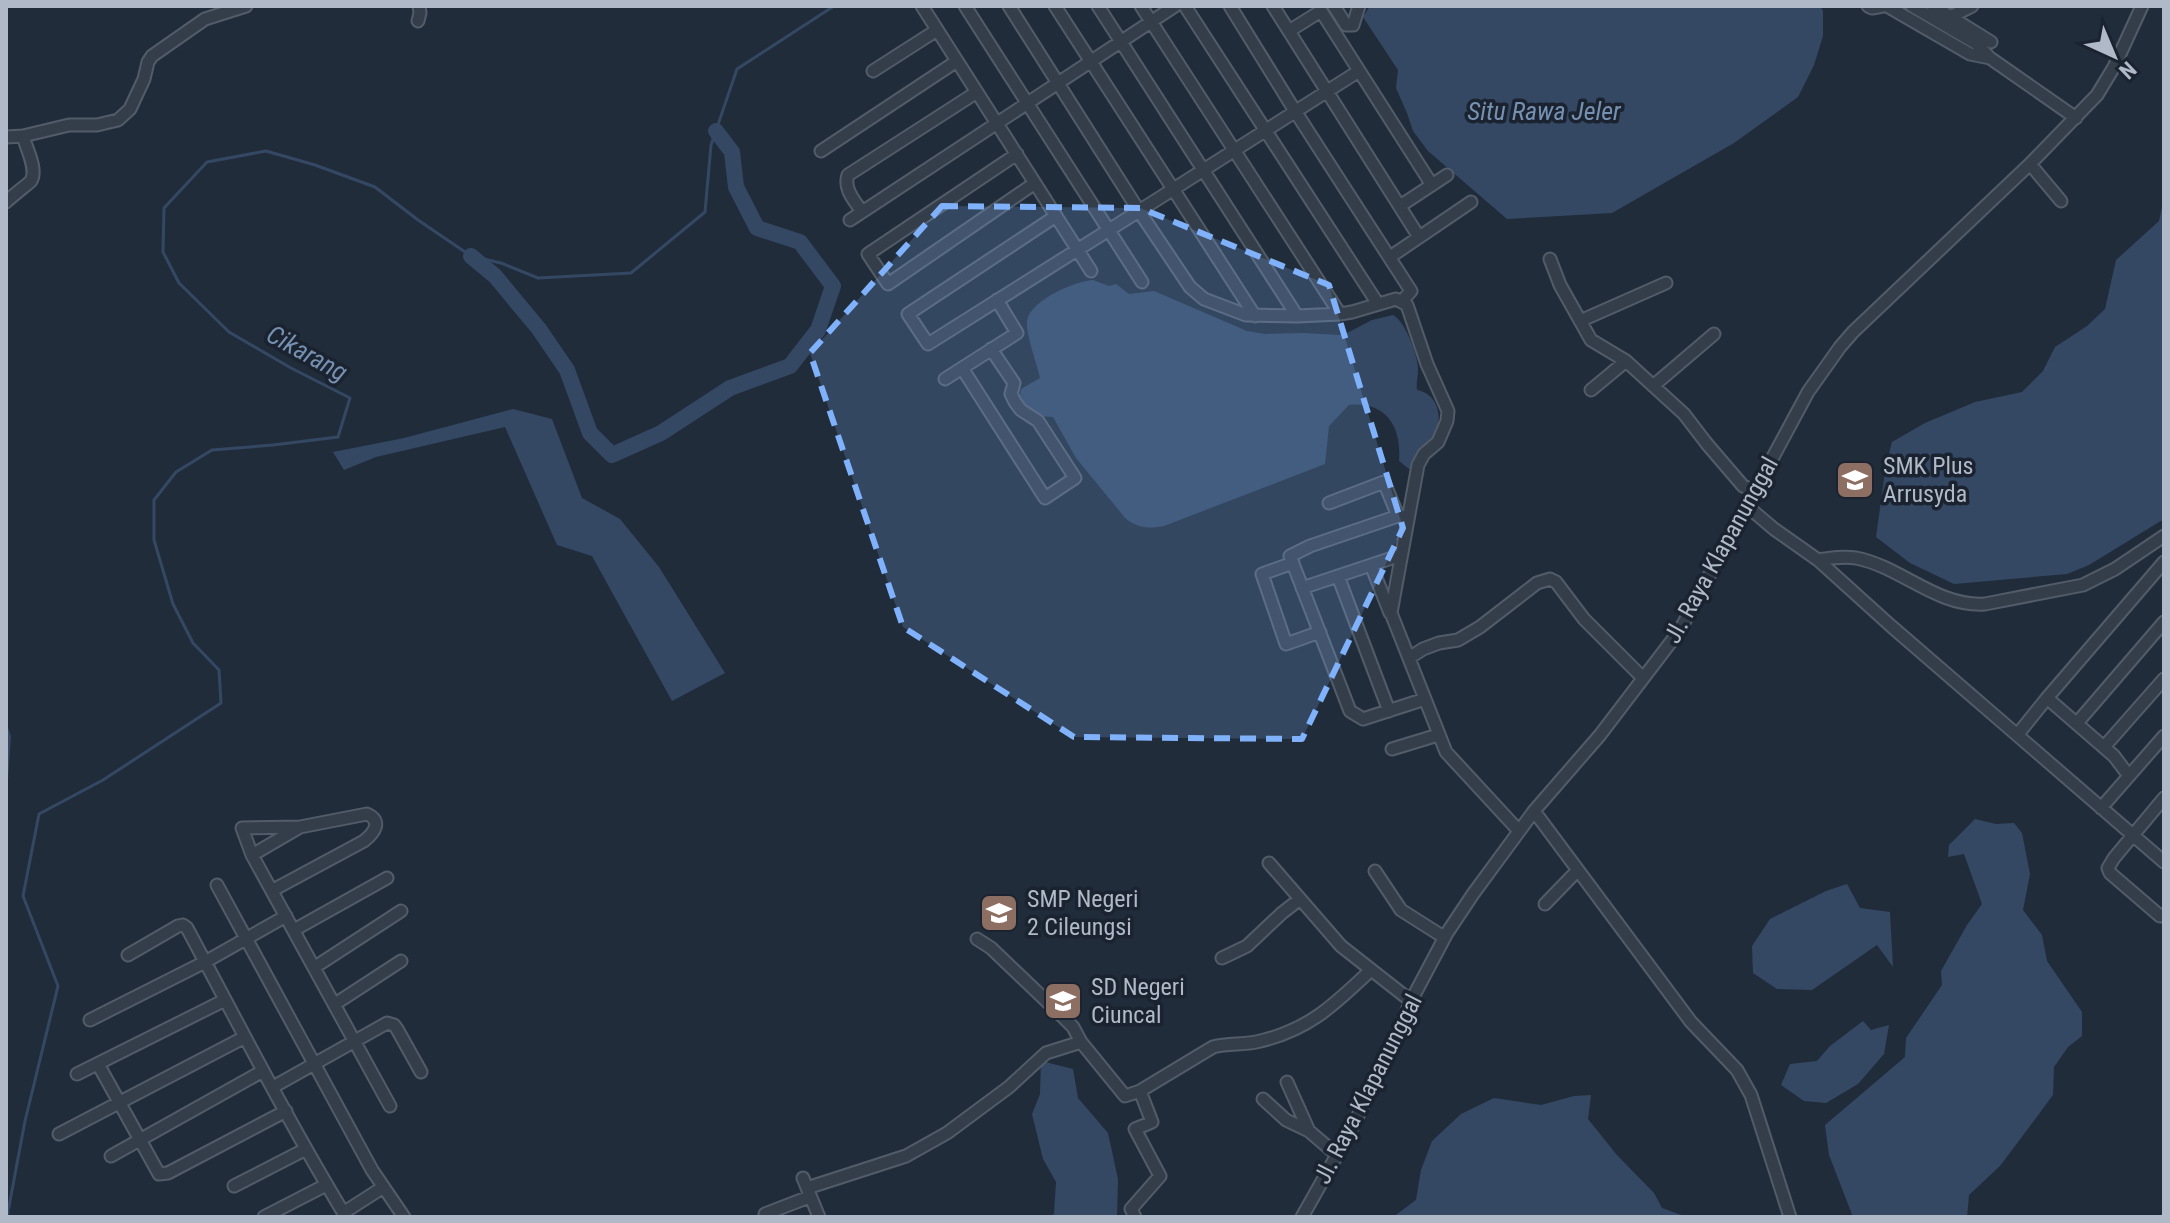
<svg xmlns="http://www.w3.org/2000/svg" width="2170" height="1223" viewBox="0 0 2170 1223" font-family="'Roboto Condensed',sans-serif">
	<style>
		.water { fill: #344863 }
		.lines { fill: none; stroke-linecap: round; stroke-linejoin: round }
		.stream { stroke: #344863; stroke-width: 3 }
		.river { stroke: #344863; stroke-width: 16 }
		.minor-casing { stroke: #525c69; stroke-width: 15 }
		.minor { stroke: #343e4b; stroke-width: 11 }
		.marked { fill: #80b2fc; fill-opacity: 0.2; stroke: #80b2fc; stroke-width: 6; stroke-dasharray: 16 10; stroke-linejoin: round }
		.labels { text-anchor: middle; stroke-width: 7; stroke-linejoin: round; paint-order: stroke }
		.poi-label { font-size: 24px; fill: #afb9c7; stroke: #1a232f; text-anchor: start }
		.street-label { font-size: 24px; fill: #afb9c7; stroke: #1a232f }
		.water-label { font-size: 26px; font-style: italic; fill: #7690b1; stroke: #1a232f }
	</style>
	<rect width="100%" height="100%" fill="#212c3b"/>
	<!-- water -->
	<path class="water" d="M1370,6H1820L1823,11V36L1814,65L1798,97L1734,143L1612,213L1507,219L1428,151L1413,131L1407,113L1396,88L1398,70L1363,17Z
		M2164,198V519L2089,565L2067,574L1954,584L1910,563L1876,537L1886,465L1892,442L1925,423L1975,402L2022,392L2043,371L2055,347L2087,326L2105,309L2116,260L2159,221Z
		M1093,280L1109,286L1116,284L1129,294L1154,291L1247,331L1265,334L1304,333L1339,335L1347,333L1372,320L1393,315C1405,321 1418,355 1418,369C1418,376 1416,383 1417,390C1426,392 1432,396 1436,405C1446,430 1426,450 1412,468L1409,469L1399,461C1402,427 1386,401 1349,405L1329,426L1325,464L1164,526C1149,529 1138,528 1126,519L1076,458L1053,417L1034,416L1019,400L1021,389L1040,378C1037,364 1026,335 1027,322C1028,301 1075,281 1093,280Z
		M513,409L552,419L582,498L620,519L659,567L725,673L672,701L592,556L557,545L505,427L376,457L344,470L333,452L404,438Z
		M6,722L11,736L6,809Z
		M1975,819L1996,824L2014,823L2022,833L2030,874L2023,910L2042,935L2047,961L2082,1012V1036L2068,1047L2054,1067L2053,1095L2033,1122L2000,1166L1969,1195L1967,1217H1853L1829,1155L1825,1125L1905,1057L1906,1038L1942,985L1941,971L1967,925L1982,904L1964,854L1948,857L1949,845Z
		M1847,884L1860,908L1890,912L1893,967L1877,945L1812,990L1777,989L1753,973L1752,946L1770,919L1826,891Z
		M1863,1021L1871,1030L1889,1025L1884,1054L1858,1084L1826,1103L1804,1101L1781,1085L1790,1064L1817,1061L1830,1046Z
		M1041,1061L1073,1069L1078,1098L1108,1133L1118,1179L1117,1217H1050L1054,1214L1056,1182L1043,1159L1032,1114L1040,1094Z
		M1591,1095L1588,1119L1616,1154L1654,1193L1662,1208L1687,1217H1393L1416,1200L1421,1170L1432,1141L1461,1114L1494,1098L1541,1105L1574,1096Z"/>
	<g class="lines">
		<!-- stream -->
		<path class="stream" d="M7,1217L25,1121L58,986L23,896L39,814L103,780L221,703L219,670L193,643L173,604L154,540V500L176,472L212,450L273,445L338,437L350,398L291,368L229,332L179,283L163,252L164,208L207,162L266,151L315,165L375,187L418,220L471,256L501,263L538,278L631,273L705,212L711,145L737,69L834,6"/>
		<!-- river -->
		<path class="river" d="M471,256L495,276L539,329L567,370L590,433L612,455L661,433L730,388L790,366L818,330L833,286L800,242L757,228L736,187L732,152L716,131"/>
		<defs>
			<path id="minor" d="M922,6L1091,271
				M965,6L1142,282
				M1009,6L1139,211L1359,71
				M1055,6L1255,316
				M1098,6L1297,316
				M1141,6L1340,314
				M1185,6L1378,304
				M1230,6L1295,111L1411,291L1402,301
				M1273,6L1419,237
				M1334,6L1346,25H1353L1359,6
				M1868,6L1872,8L1883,6
				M1887,6L1970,54L1990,58
				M1912,6L1977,44L1990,58L2076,118
				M1933,6L1991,42
				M1950,17L1972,6
				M418,21L420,13L419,6
				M1289,31L1321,11L1432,185
				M873,71L937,30
				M6,137L23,136L69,125H97L118,120L130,109L144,79L148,62L152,56L205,19L246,6
				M821,151L957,61
				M1017,154L868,254L888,284L1035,183
				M2030,164L2061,201
				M6,202C12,196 28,184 31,181C38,169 26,148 23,136
				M1400,206L1447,175
				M862,212C855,201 843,189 848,175L977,92
				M1056,216L908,314L928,344L1139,211L1190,287L1204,299L1246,315L1297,316L1340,314L1352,312L1396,299L1407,305L1427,364L1448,411L1447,421L1438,442L1424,454L1418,465L1391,613L1446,752L1519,831
				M850,220L1175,6
				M1390,257L1471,202
				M1550,259L1560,285L1591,340L1626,361L1684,414L1707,444L1743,486L1755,491
				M1580,321L1666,283
				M962,368L1045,498L1075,478L1038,421L1021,410L1015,402L1011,394L1014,383L991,349
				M945,379L1017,333L997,300
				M1653,386L1714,334
				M1591,390L1626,361
				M1329,503L1384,482L1398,516
				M1747,506L1774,529L1818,560L1891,626L2164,862
				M1408,517L1398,516L1310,546L1290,556L1350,711L1363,719L1425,699
				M1818,560C1831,558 1843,556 1856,558C1902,567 1936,607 1985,604L2083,585L2115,569L2164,536
				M1293,563L1262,574L1286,644L1320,632
				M1371,565L1390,613
				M1338,576L1389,711
				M1302,588L1401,555
				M1409,658L1423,649L1439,643L1458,640L1480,627L1537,583L1550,579L1556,582L1584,619L1643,678
				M2077,723L2164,622
				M2018,734L2047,698
				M2104,747L2164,679
				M1392,749L1438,735
				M2129,776L2114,756L2047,698L2164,562
				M2164,798L2114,858L2108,868L2110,873L2160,916H2164
				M2101,808L2164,736
				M1534,811L1691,1022L1737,1070L1751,1095L1790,1217
				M300,827L242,828L252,855L390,1106
				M252,855L300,827L367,814C383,821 374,833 364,841L273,890
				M1269,863L1341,946L1411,1001
				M1375,871L1401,910L1442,936L1447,933
				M217,885L372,1170L404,1217
				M1545,904L1578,870
				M294,930L387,878
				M977,939L991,948L1061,1015L1073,1027L1081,1042L1125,1096L1140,1091L1213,1047C1228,1043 1242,1045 1256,1042C1308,1031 1334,1005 1371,970
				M128,955L178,926L183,925L187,928C239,1025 289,1123 346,1217
				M1222,958L1247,946L1282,913L1300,899
				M315,967L401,911
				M335,1004L401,961
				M90,1020L205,962L286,916
				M98,1064L159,1174L168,1173L286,1111
				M77,1074L225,1000
				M1287,1082L1309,1131
				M273,1087L387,1023L394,1025L397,1029L421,1072
				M1263,1099L1286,1120L1309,1131L1337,1155
				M59,1134L245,1037
				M111,1156L263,1071
				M803,1178L819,1217
				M234,1186L306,1149
				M807,1188L906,1156L947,1133L1009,1087L1046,1053L1081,1042
				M343,1213L382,1188
				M765,1214L809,1197
				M264,1217L326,1185
				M1135,1217L1131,1209L1160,1176L1135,1129L1152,1122L1140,1091
				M1302,1217L1350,1132L1396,1038L1411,1001L1447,933L1473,894L1534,811L1600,735L1680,630L1808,392L1840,347L1853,332L2030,164L2097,95L2114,67L2142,6"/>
		</defs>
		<!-- minor casing -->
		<use href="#minor" class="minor-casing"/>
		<!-- minor -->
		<use href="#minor" class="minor"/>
	</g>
	<!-- marked area -->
	<path class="marked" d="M942,206L1140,208L1329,285L1403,528L1302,739L1074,737L903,627L810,353Z"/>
	<!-- icons -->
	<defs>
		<symbol id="school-square" viewBox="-11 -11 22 22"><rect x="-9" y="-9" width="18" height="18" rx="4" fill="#8d6e63" stroke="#1a232f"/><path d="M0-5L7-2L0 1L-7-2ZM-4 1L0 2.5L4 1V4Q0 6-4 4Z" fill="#fff"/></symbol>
	</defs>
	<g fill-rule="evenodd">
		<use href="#school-square" x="1833" y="458" width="44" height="44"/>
		<use href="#school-square" x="977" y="891" width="44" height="44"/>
		<use href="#school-square" x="1041" y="979" width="44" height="44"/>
	</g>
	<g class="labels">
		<!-- poi labels -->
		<g class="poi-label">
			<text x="1883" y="474">SMK Plus<tspan x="1883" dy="28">Arrusyda</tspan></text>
			<text x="1027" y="907">SMP Negeri<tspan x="1027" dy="28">2 Cileungsi</tspan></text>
			<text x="1091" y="995">SD Negeri<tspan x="1091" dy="28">Ciuncal</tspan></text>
		</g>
		<!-- street labels -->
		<g class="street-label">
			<text transform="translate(1721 550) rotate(-61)" y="8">Jl. Raya Klapanunggal</text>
			<text transform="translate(1368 1089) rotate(-63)" y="8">Jl. Raya Klapanunggal</text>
		</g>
		<!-- water labels -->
		<g class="water-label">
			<text x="1544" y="120">Situ Rawa Jeler</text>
			<text transform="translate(307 353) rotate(29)" y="9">Cikarang</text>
		</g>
	</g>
	<!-- border -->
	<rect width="2170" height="1223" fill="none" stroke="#afb9c7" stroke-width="16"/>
	<!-- north arrow -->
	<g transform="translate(2114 56) rotate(136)" stroke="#1a232f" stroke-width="6" paint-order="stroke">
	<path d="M0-6L14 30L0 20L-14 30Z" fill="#afb9c7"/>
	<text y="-12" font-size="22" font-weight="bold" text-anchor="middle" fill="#afb9c7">N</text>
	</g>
</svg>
